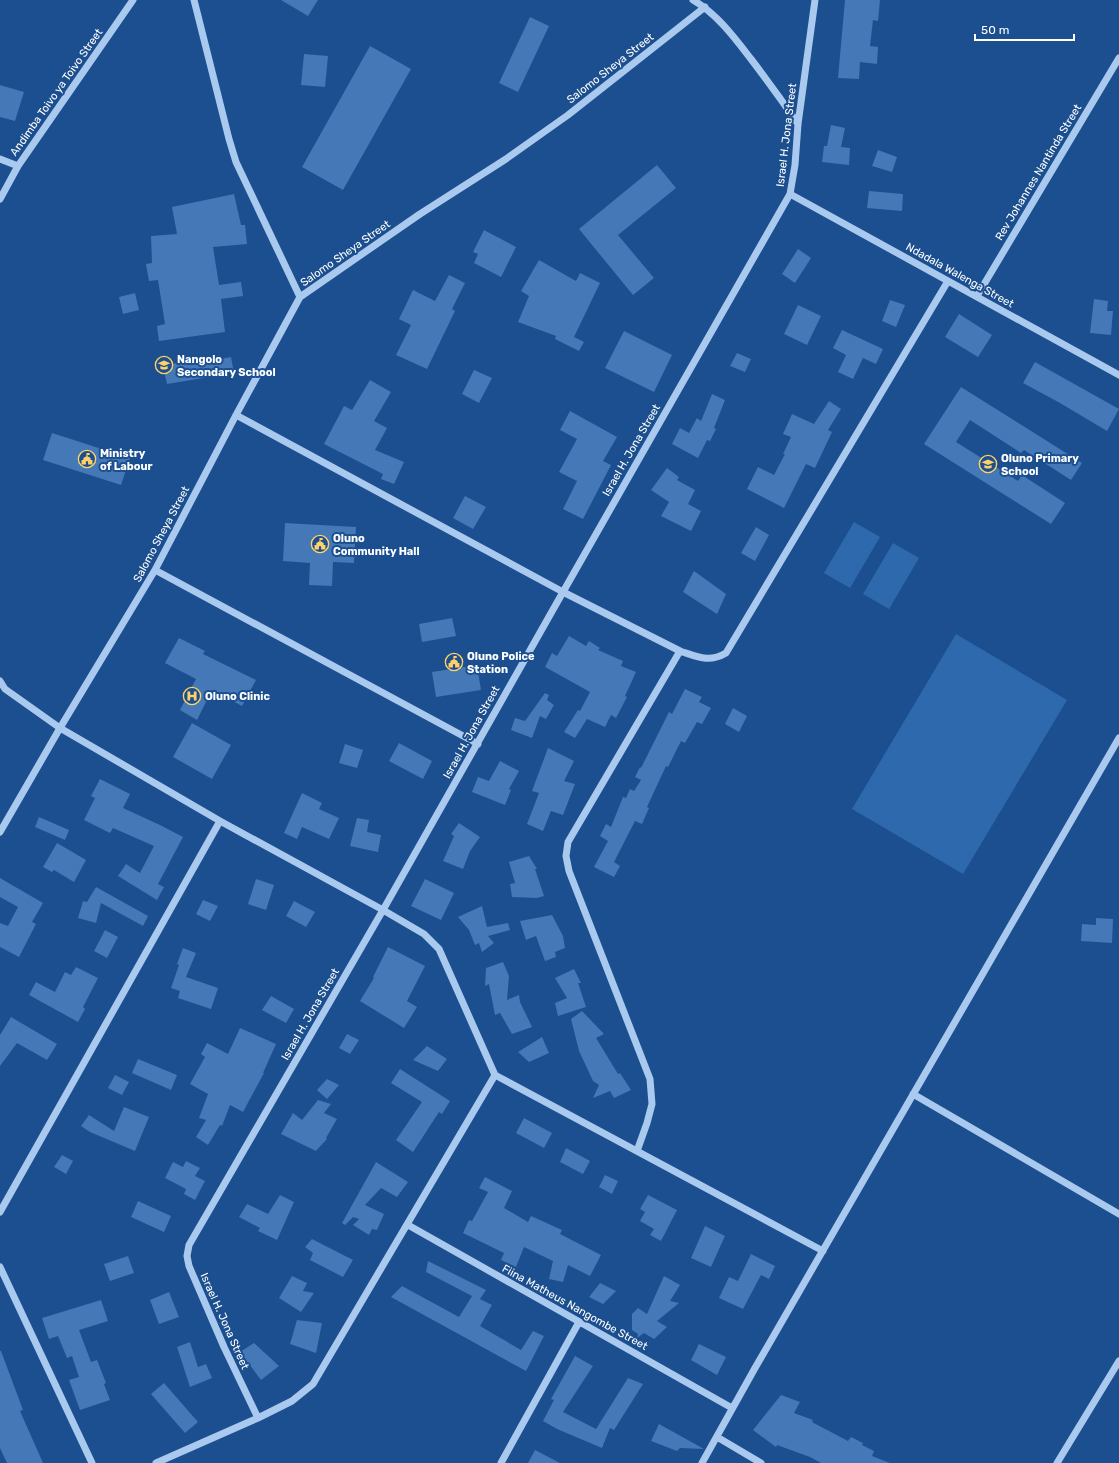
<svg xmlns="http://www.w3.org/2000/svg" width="1119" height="1463" viewBox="0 0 1119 1463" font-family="Rubik,sans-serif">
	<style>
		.green { fill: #2e69ad }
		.building { fill: #4478b7 }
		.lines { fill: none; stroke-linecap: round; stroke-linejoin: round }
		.minor { stroke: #a9c9ee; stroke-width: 7 }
		.labels { text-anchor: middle; stroke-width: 4; stroke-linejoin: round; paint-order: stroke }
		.street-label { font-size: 11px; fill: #fff; stroke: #1b4f8f }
		.poi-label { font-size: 11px; font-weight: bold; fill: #fff; stroke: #1b4f8f; text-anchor: start }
	</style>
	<rect width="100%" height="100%" fill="#1b4f8f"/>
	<!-- green -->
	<path class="green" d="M854,522L880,537L850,588L824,573Z
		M893,543L919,558L889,609L863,594Z
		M956,634L1067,700L963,874L852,809Z"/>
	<!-- building -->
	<path class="building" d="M281,0H318L308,16Z
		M845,0H880L878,21L873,20L870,46L878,47L877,64L860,62L859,79L838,78Z
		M530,17L549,26L518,92L499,83Z
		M370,46L411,69L343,190L302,167Z
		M304,54L328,56L325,87L301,85Z
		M0,85L24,92L15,121L0,117Z
		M831,125L845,128L841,147L850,148L849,165L822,162L824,146H827Z
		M878,150L897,157L892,172L872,166Z
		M657,165L676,188L618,235L654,278L633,295L579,229Z
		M869,191L903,194L902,211L867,208Z
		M234,194L241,225H245L247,244L213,247L219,285L241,282L243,296L221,299L225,332L159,341L157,326L165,324L158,280L149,281L146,264L152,263L151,236L177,234L172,207Z
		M484,230L516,247L501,277L474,263L478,254L473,252Z
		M798,249L811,258L795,283L782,274Z
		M539,260L576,281L580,273L600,283L574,337L584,342L579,351L555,339L556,336L518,322L529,296L521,291Z
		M449,275L465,283L452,309L455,311L427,369L396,355L411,325L399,319L413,290L435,301Z
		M135,293L139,310L123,314L119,297Z
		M1094,299L1108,301L1107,311H1113L1111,335L1090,333Z
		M890,300L905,305L896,327L882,321Z
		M798,305L821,316L807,345L784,334Z
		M959,314L992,335L978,357L945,337Z
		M842,330L883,349L876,364L863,358L853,379L838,372L846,355L833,348Z
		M624,331L672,355L654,392L605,368Z
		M737,353L751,359L745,372L730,366Z
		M231,357L234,373L167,384L163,366L186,361L187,365Z
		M1035,362L1119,409L1107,431L1060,403L1023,383Z
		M474,370L492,378L479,403L462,394Z
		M370,380L391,392L374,421L387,428L375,450L404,462L394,484L381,479L383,474L324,444L344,406L352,410Z
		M961,387L1082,463L1071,480L1024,450L1021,453L970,420L956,442L1018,481L1022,475L1065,503L1051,524L924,444Z
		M712,394L725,400L714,428L716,429L710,441L707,440L698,458L672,444L680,428L689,433L697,418L701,421Z
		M829,401L841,409L828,430L832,432L815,468L806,464L784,508L747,489L758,467L774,475L785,454H783L791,437L783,434L792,414L814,424Z
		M570,411L617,437L603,461L611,465L583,519L563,509L577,481L559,472L577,439L560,430Z
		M52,433L130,458L121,485L43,460Z
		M667,468L679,477L677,480L695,490L688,504L701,511L691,531L661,516L669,502L651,490Z
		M465,496L486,507L473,529L453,518Z
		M285,523L356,527L354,563L333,562L332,586L309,585L310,563L283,561Z
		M756,527L769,535L755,561L741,553Z
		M694,571L726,594L717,614L683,592Z
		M452,618L456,636L422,642L419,624Z
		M569,636L586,646L589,641L600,648L598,650L623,661L621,666L636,672L625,696L627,697L616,718L611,715L605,727L587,719L575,738L564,732L578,710L580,711L590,692L545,667L552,653L557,656Z
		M179,638L205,651L203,654L256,680L242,706L212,690L197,720L180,710L196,679L165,663Z
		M477,665L481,690L436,697L432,672Z
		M685,689L702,697L699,702L711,708L702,724L697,722L685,743L681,741L668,767L666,766L647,807L649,808L642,824L635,821L614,862L620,866L614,877L594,867L608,841L600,836L606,824L611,827L623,797L626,798L630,789L634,791L641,780L635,777L640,767L641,768L669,712L672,714Z
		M545,693L549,695L547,700L554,705L546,719L540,716L532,738L511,730L515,718L525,721Z
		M733,708L747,716L739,732L725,724Z
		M192,723L231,745L212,779L173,757Z
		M399,743L432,761L423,779L389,761Z
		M345,744L363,750L357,768L339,763Z
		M548,748L574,761L564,781L575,784L563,815L551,811L543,831L527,824L539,793L532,791Z
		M500,761L519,771L509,789L511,790L505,805L472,792L478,777L489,781Z
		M100,779L130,794L123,808L160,825L183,837L158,884L164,887L157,900L118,876L126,864L140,873L154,846L113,828L110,833L84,820L95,798L91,796Z
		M302,793L322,803L319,809L339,818L329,839L302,827L297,839L284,833Z
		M39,817L69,830L65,840L35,827Z
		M357,818L369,820L367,832L381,835L378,852L350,846Z
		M459,823L480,837L470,851L463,869L443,861L454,836L451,834Z
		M57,843L86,860L74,882L54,870L52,872L43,867Z
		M529,856L537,869H535L544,896L537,898L512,897L510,884L515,883L509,862Z
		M0,878L43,903L32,922L36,924L19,957L0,947V923L8,926L18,907L0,897Z
		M256,879L274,885L266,910L248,904Z
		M425,879L454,893L441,920L411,906Z
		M96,887L148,916L143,926L101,903L96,923L78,918L83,901L87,902Z
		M203,900L218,906L210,921L196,914Z
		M294,901L315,912L306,927L286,916Z
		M482,906L487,927L508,923L510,930L488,936L494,943L482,952L479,943L475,945L469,930L458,917Z
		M552,915L563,936L565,948L555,952L556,957L545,961L536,936L526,940L520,921Z
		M1096,918L1113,919L1112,943L1081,941L1082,924L1096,925Z
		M105,930L118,937L107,958L94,951Z
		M388,947L425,966L407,1001L417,1007L404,1028L360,1001L374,978L373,977Z
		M183,948L196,953L186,977L218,988L211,1009L178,998L180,991L171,988L179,965L177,964Z
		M503,962L509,976L507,1000L519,995L520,1002L532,1027L512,1034L500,1013L495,1015L489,984L485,986L486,968Z
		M76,967L98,978L83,1007L85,1009L78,1022L29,995L36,982L55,992L65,972L71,975Z
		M574,969L581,983H578L586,1007L558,1016L555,1003L567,998L555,978Z
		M271,996L294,1009L286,1023L262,1010Z
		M582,1011L604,1034L596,1038L618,1074L620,1073L631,1090L614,1098L610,1091L593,1098L599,1085L593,1081L579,1051L571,1019Z
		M11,1017L57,1044L47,1060L17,1043L0,1066V1035Z
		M240,1028L276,1044L263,1073H264L243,1112L230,1105L222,1126L220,1125L208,1145L196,1137L206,1120L199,1118L208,1094L190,1084L205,1057L201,1054L207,1043L228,1054Z
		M347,1034L359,1040L350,1054L339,1048Z
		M542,1037L549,1053L529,1062L518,1052Z
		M427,1046L447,1059L438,1071L413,1060Z
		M138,1059L177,1075L171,1090L132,1073Z
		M400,1069L450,1101L442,1114L439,1112L413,1152L396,1140L422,1102L391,1083Z
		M115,1075L129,1082L122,1095L108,1088Z
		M327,1079L339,1085L327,1099L317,1090Z
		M318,1100L331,1104L324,1113L337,1119L326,1138L327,1139L316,1151L281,1134L293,1113L302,1120Z
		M124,1107L149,1117L135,1151L90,1132L81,1126L89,1115L114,1131Z
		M524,1118L552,1133L544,1148L516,1133Z
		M566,1148L590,1161L583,1174L560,1162Z
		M62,1155L73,1161L66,1174L54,1167Z
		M186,1161L200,1168L195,1176L205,1181L195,1200L184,1194L186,1189L165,1178L173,1162L183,1167Z
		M376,1162L408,1182L397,1197L381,1188L365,1205L384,1214L377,1230L372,1229L369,1235L353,1225L359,1219L353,1217L345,1225L342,1223Z
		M605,1175L618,1181L612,1194L599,1187Z
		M485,1177L512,1191L504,1208L528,1222L531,1216L562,1230L560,1234L601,1255L590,1276L568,1265L563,1282L549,1279L553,1261L524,1247L516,1267L501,1260L504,1253L463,1233L469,1220L472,1221L488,1192L479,1188Z
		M280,1195L294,1202L277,1240L258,1231L260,1228L239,1217L247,1204L268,1214Z
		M648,1195L677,1210L661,1241L650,1235L654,1229L640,1221L645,1212L640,1209Z
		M138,1201L171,1216L164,1232L131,1217Z
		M705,1226L725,1236L711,1267L691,1258Z
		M312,1239L353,1260L343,1277L310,1260L313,1253L305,1247Z
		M751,1254L775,1266L769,1279L761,1275L743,1309L719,1298L729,1277L738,1281Z
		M128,1256L134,1273L110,1281L104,1264Z
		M428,1261L486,1290L480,1299L492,1305L480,1326L521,1350L533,1331L544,1336L526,1371L391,1297L402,1286L459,1317L472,1296L426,1272Z
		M292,1276L307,1283L303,1291L314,1293L301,1312L279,1298Z
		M664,1276L680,1285L670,1301L679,1303L657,1321L667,1327L654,1339L644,1333L637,1338L638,1334L632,1330V1314L638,1308L647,1314Z
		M600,1283L616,1291L603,1304L589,1297Z
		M169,1292L179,1317L159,1324L150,1300Z
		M101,1300L108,1321L79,1330L91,1362L97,1360L106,1383L104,1384L110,1400L80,1410L69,1380L79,1377L72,1356L67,1358L58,1336L49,1339L42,1318Z
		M297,1320L322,1323L316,1353L290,1344Z
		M190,1342L198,1367L206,1364L212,1378L190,1387L177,1347Z
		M254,1343L279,1366L261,1380L240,1352Z
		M699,1344L726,1357L717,1375L691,1360Z
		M0,1351H1L23,1410L20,1411L43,1463H7L0,1448Z
		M575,1356L593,1366L563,1412L596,1429L628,1378L643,1384L614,1430L610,1428L602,1448L557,1429L543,1421L554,1400L551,1399Z
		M164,1383L198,1422L185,1433L151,1394Z
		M781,1395L800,1402L794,1413L813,1420L812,1422L848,1441L851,1437L863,1443L862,1445L874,1451L872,1456L890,1463H821L810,1457L777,1445L776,1447L753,1430Z
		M659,1424L704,1449L680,1448L677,1451L651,1441Z
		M535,1450L560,1463H528Z"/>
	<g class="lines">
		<!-- minor -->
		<path class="minor" d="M194,0L229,139L236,162L300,297
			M693,0C717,14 734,37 751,59C767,80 783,102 798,124
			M0,159L18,166
			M790,194L1119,375
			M0,199L18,166L133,0
			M977,296L1119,58
			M236,415L563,592L680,651L568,842L566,856L569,871L650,1079L652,1104L647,1123L637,1151
			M155,570L478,744
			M680,651C698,657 709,663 726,653L948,281
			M0,681L5,689L60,728L220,821L383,910L424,934L439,949L495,1075L823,1251
			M0,832L60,728L155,570L236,415L300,297L420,214L506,159L568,115L705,7
			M913,1094L1119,1214
			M0,1212L220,821
			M408,1225L732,1408
			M0,1267L92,1463
			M258,1418L224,1347L189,1266L187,1256L189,1245L383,910L563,592L790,194L795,165L798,124L815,0
			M717,1437L761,1463
			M156,1463L258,1418L292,1401L313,1384L495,1075
			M501,1463L579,1322
			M702,1463L755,1368L1119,738
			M1057,1463L1119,1361"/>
	</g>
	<!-- icons -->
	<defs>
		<symbol id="school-ring" viewBox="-11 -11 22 22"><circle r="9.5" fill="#1b4f8f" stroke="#ffd166" stroke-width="1.5"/><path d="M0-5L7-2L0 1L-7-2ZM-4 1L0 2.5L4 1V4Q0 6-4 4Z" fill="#ffd166"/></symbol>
		<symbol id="civic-ring" viewBox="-11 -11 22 22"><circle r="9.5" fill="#1b4f8f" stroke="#ffd166" stroke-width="1.5"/><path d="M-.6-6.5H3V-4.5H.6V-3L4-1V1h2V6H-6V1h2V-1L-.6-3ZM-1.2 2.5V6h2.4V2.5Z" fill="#ffd166"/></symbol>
		<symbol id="hospital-ring" viewBox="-11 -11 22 22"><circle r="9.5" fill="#1b4f8f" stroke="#ffd166" stroke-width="1.5"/><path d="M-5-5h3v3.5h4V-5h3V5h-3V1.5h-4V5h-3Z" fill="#ffd166"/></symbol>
	</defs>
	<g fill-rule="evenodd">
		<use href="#school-ring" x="154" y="355" width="20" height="20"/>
		<use href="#civic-ring" x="77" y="449" width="20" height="20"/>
		<use href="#school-ring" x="978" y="454" width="20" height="20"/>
		<use href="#civic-ring" x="310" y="534" width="20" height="20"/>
		<use href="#civic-ring" x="444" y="652" width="20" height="20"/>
		<use href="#hospital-ring" x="182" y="686" width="20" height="20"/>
	</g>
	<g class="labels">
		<!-- street labels -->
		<g class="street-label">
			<text transform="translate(610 68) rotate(-38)" y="4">Salomo Sheya Street</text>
			<text transform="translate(56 92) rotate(-55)" y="4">Andimba Toivo ya Toivo Street</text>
			<text transform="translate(786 135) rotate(-83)" y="4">Israel H. Jona Street</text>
			<text transform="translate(1038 172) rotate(-59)" y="4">Rev Johannes Nantinda Street</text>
			<text transform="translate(345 253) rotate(-35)" y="4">Salomo Sheya Street</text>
			<text transform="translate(960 275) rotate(29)" y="4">Ndadala Walenga Street</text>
			<text transform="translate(631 450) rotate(-60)" y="4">Israel H. Jona Street</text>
			<text transform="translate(161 534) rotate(-62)" y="4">Salomo Sheya Street</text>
			<text transform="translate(471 732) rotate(-61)" y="4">Israel H. Jona Street</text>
			<text transform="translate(310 1014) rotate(-60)" y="4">Israel H. Jona Street</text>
			<text transform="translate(575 1307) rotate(29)" y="4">Fiina Matheus Nangombe Street</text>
			<text transform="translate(225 1321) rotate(66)" y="4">Israel H. Jona Street</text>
		</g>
		<!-- poi labels -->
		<g class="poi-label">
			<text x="177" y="363">Nangolo<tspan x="177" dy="13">Secondary School</tspan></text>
			<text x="100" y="457">Ministry<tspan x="100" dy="13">of Labour</tspan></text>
			<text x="1001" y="462">Oluno Primary<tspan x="1001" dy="13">School</tspan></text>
			<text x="333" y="542">Oluno<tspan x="333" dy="13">Community Hall</tspan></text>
			<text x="467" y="660">Oluno Police<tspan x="467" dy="13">Station</tspan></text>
			<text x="205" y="700">Oluno Clinic</text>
		</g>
	</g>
	<!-- scale -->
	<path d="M975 34v6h99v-6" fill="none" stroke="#ffffff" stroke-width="2"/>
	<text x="981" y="34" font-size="12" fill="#ffffff" stroke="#1b4f8f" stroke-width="3" paint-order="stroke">50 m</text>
</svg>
